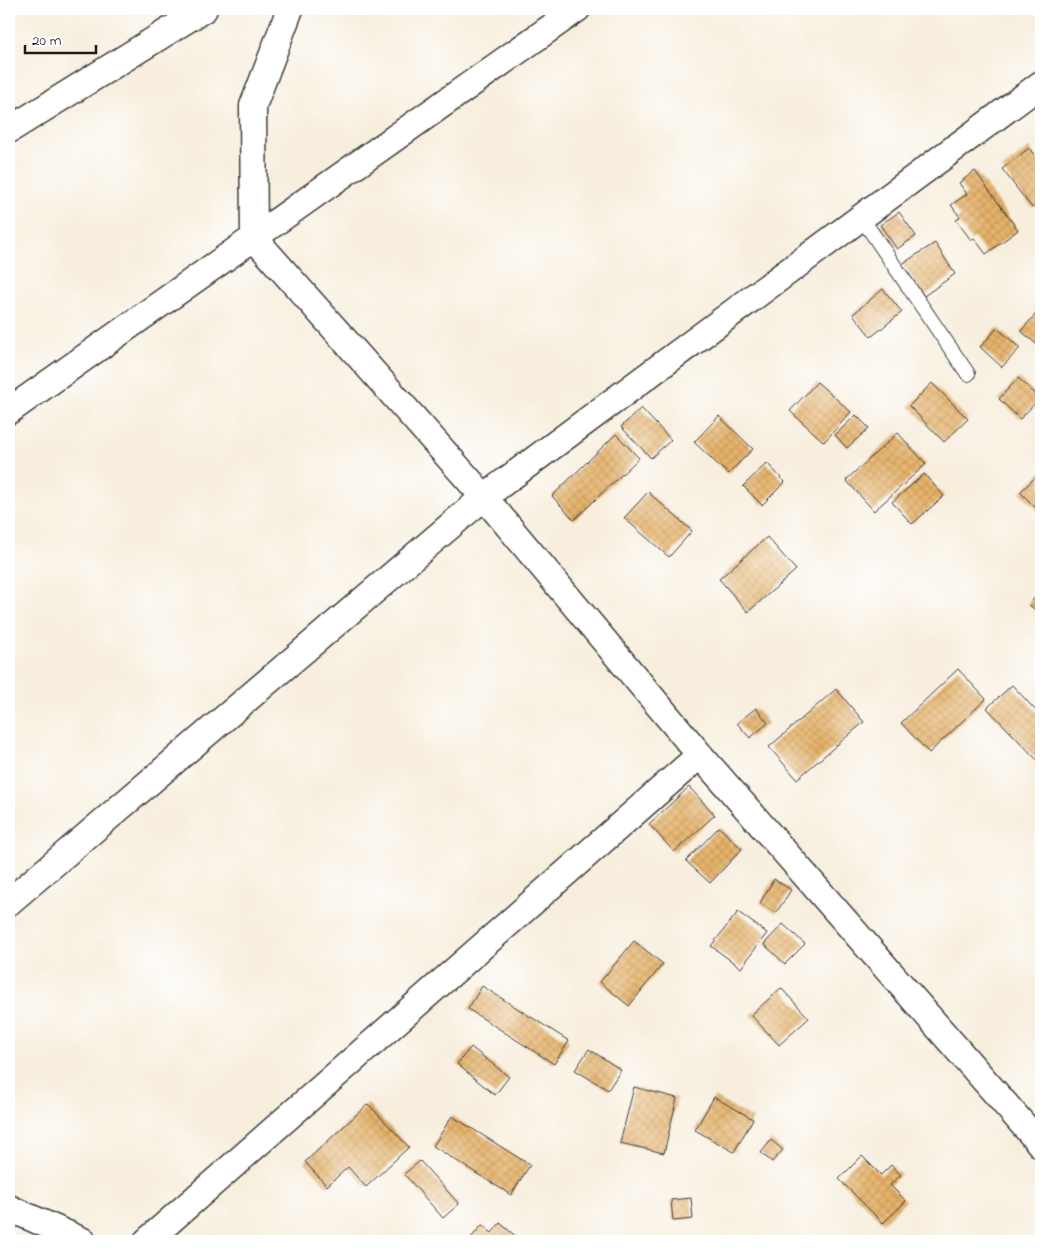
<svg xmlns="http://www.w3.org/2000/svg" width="1050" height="1250" viewBox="0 0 1050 1250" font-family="'Indie Flower',sans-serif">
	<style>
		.building { fill: url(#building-cross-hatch) }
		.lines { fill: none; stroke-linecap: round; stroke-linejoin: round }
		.lane-casing { stroke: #3d3c39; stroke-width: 16 }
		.street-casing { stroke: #3d3c39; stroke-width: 29 }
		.lane { stroke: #fff; stroke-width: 14 }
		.street { stroke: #fff; stroke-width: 26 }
	</style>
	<defs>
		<pattern id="building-cross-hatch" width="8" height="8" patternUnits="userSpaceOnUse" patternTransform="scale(1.25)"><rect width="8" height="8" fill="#e6b36b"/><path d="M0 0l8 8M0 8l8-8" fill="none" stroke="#c5995c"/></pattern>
	</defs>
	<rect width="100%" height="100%" fill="#fff"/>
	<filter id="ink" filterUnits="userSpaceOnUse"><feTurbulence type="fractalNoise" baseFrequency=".02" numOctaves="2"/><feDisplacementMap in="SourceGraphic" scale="10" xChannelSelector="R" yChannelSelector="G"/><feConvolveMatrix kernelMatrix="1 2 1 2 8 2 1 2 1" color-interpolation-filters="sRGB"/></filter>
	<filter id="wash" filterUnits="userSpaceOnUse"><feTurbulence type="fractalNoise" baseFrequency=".0096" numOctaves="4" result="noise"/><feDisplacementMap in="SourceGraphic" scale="20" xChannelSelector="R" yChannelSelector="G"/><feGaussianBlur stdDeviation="1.12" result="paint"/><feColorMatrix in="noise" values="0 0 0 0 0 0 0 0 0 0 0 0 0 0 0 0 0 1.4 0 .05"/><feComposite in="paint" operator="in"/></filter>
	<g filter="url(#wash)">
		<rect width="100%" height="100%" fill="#f7eedd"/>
		<g id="blocks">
			<!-- building -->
			<path class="building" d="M1029,148L1041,164V200L1032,208L1002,169Z
				M975,171L1018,230L986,254L974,238L971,240L956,220L960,217L951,205L967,194L959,183Z
				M899,212L916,236L897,249L880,225Z
				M935,243L955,274L924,296L902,264Z
				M883,289L902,312L871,337L853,314Z
				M1041,308V348L1021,331Z
				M997,328L1020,348L1002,367L980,347Z
				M1018,378L1040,398L1020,419L999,399Z
				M817,382L851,412L824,442L790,411Z
				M932,383L968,419L944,442L909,406Z
				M641,408L671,440L651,458L621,427Z
				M856,415L869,428L847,448L835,435Z
				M719,416L753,449L728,474L694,442Z
				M898,433L926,464L874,511L846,480Z
				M616,434L639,458L574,520L552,496Z
				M767,463L785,482L762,505L743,486Z
				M1041,472V508L1039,511L1020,492Z
				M924,474L944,496L912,524L892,502Z
				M648,492L692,531L669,557L624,518Z
				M767,537L796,570L748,612L719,579Z
				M1039,592L1041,593V614L1029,605Z
				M958,669L986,699L929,753L901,723Z
				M1012,685L1041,716V764L987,708Z
				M836,689L864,722L797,779L769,747Z
				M756,708L768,723L750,738L737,723Z
				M689,787L715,815L674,852L649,824Z
				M719,827L742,849L710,883L686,861Z
				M774,879L791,890L776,913L760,903Z
				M738,912L767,933L741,968L711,946Z
				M783,924L805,944L785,964L764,944Z
				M634,941L663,964L629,1006L600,982Z
				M482,986L569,1041L554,1064L468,1009Z
				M781,988L809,1018L779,1045L751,1015Z
				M471,1047L509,1077L495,1095L457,1064Z
				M589,1049L621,1070L608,1090L575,1070Z
				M634,1087L677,1098L664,1153L620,1143Z
				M714,1097L753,1119L734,1152L695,1130Z
				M368,1104L409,1147L366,1187L348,1167L327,1186L305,1162Z
				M452,1116L530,1165L511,1195L433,1146Z
				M771,1140L783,1150L772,1162L761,1153Z
				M862,1156L881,1175L891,1165L901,1175L890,1185L906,1201L883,1223L839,1179Z
				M420,1161L459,1204L443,1218L404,1174Z
				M691,1198L693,1219L673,1221L671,1200Z
				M500,1223L519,1239L518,1241H468L482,1225L492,1233Z"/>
		</g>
	</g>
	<g filter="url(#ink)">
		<use href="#blocks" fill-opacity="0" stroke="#3d3c39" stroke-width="1"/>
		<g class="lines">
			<defs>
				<path id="lane" d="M861,217L968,374"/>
				<path id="street" d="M290,9L253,106L254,238L484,497L700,755L1041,1145
					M9,130L204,9
					M9,411L577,9
					M9,902L484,497L1041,84
					M9,1208L83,1241
					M147,1241L700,755"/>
			</defs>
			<!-- lane casing -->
			<use href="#lane" class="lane-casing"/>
			<!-- street casing -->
			<use href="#street" class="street-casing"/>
			<!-- lane -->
			<use href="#lane" class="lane"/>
			<!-- street -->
			<use href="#street" class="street"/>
		</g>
	</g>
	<!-- margin -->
	<rect width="1050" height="1250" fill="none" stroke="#fff" stroke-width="30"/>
	<!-- scale -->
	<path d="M25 45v8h71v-8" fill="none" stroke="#1c1c1c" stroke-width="2.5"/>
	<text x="32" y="45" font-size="15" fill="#1c1c1c" stroke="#ffffff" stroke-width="4" paint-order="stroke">20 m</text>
</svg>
